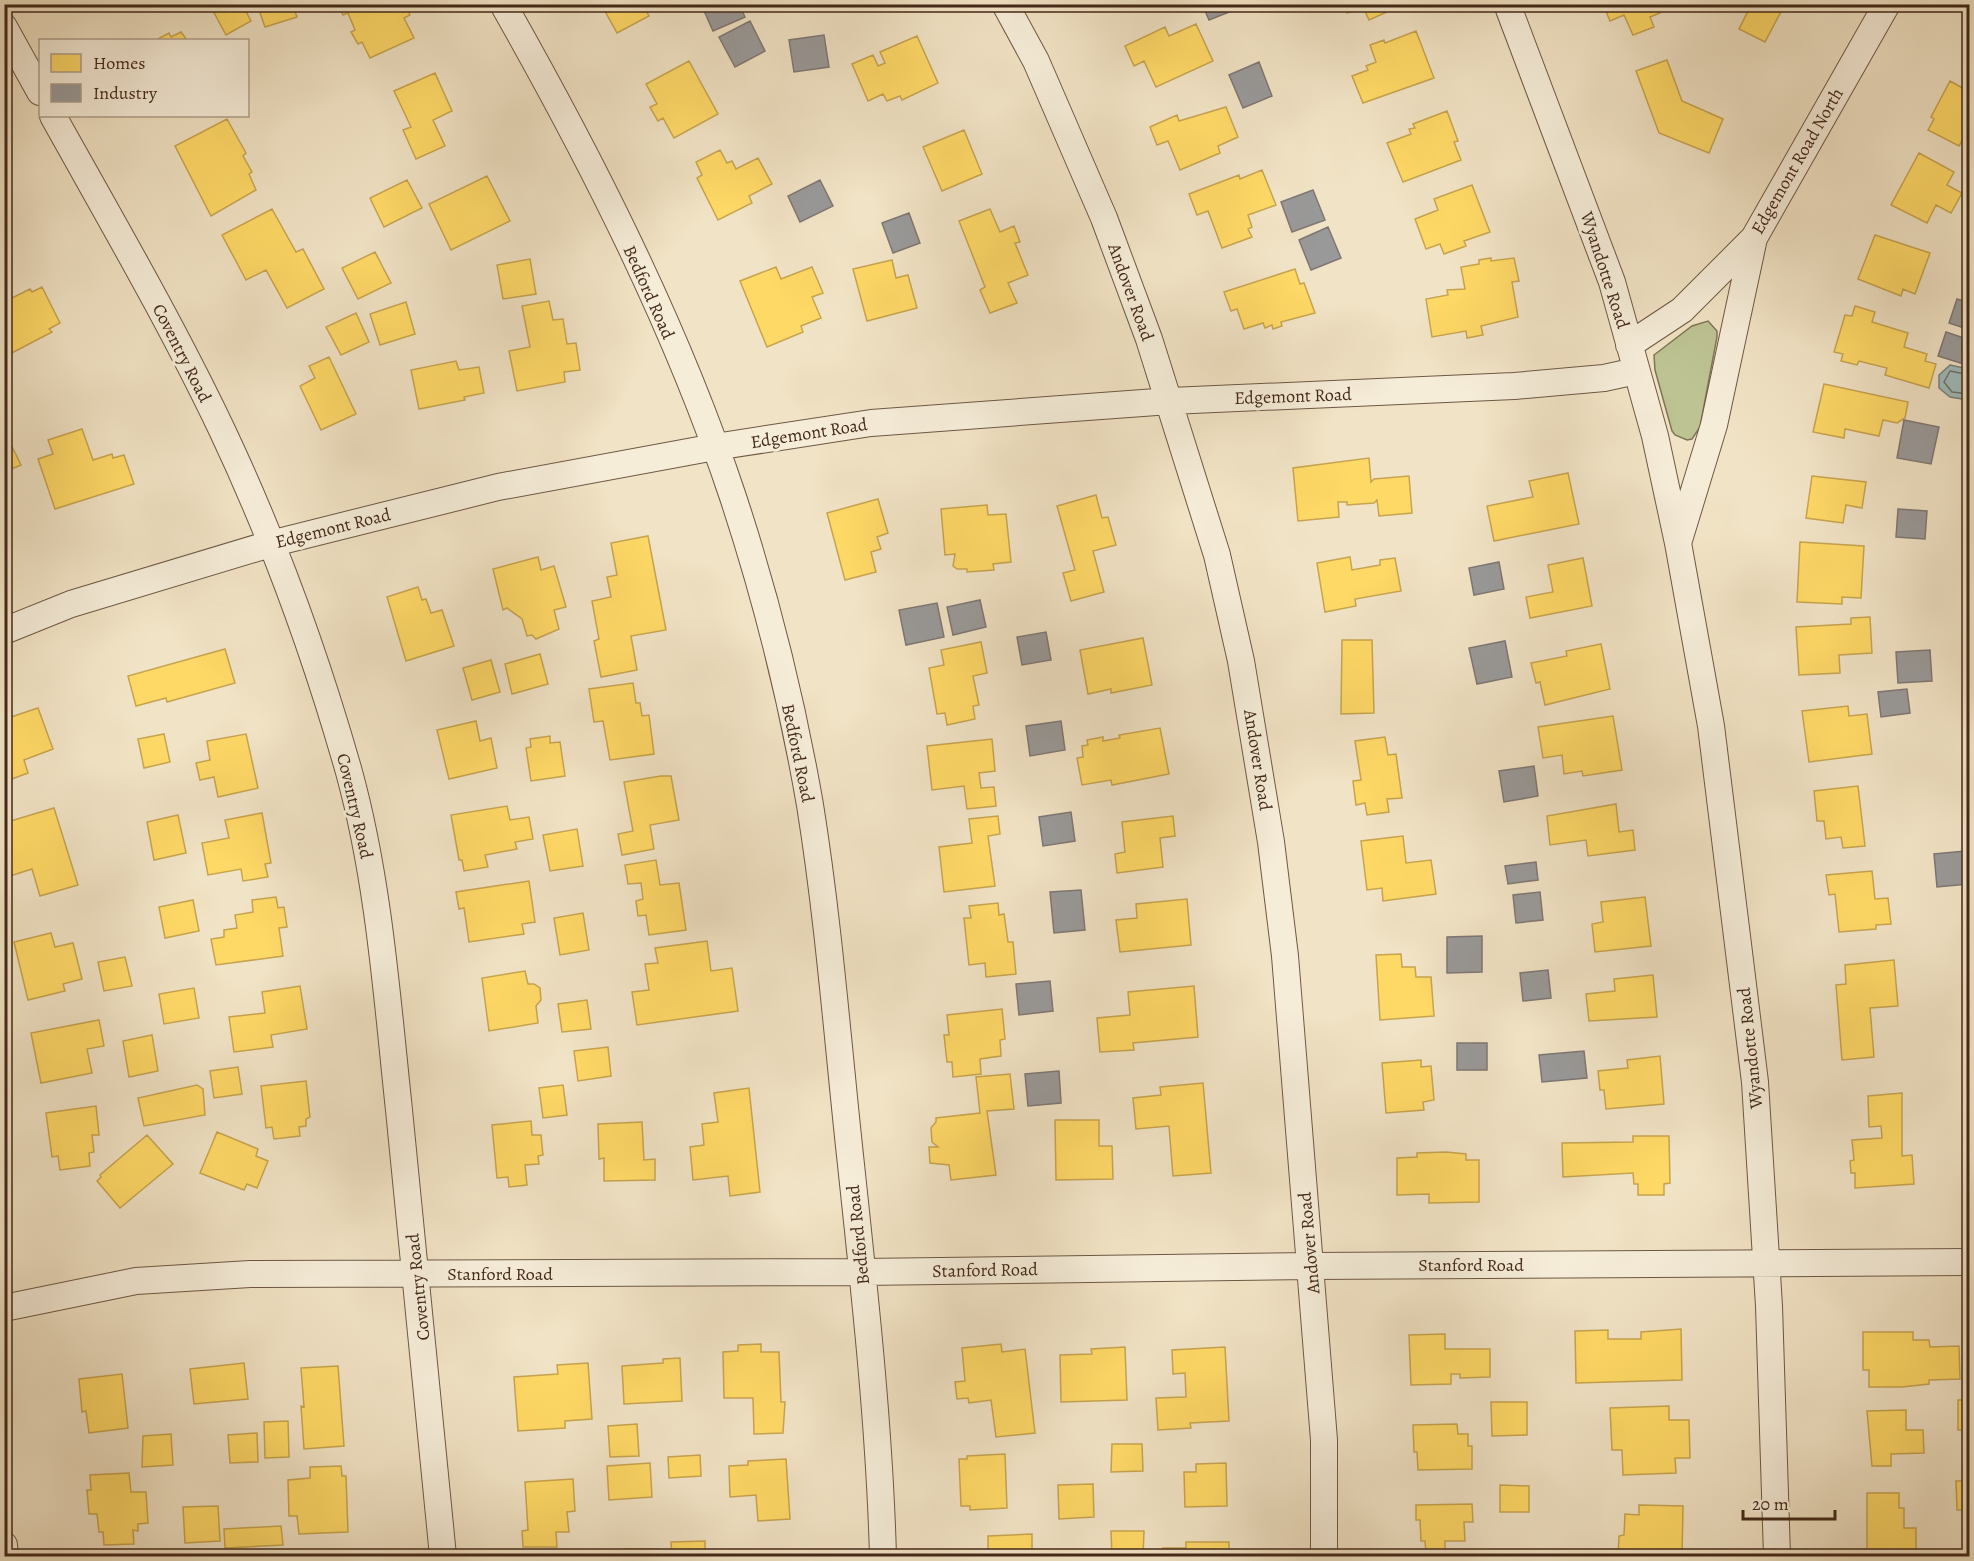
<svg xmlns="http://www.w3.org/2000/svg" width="1974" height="1561" viewBox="0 0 1974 1561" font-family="Alegreya,serif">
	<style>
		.green { fill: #bdc393; stroke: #807656; stroke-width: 1.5 }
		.water { fill: #9ebcbd; stroke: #7a817b; stroke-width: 1.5 }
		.homes { fill: #ffd966; stroke: #c7a44f; stroke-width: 1.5 }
		.industry { fill: #999; stroke: #7f7773; stroke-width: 1.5 }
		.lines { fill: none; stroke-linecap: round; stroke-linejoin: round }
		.shore { stroke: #70726b; stroke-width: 1.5 }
		.minor-casing { stroke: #6e5844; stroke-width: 28 }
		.minor { stroke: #f6edd9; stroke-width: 26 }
		.labels { text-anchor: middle; stroke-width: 6; stroke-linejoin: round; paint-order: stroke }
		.street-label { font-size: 18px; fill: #432919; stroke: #f6edd9 }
	</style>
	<rect width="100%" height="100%" fill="#f1e3c5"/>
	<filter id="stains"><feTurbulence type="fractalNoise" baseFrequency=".00333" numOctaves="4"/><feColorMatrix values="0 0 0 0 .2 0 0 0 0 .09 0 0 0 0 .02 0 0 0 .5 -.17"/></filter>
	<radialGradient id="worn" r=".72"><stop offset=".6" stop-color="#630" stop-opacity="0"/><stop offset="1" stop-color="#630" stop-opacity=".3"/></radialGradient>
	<!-- green -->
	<path class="green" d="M1708,321L1717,331V337L1700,427L1692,439L1687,440L1675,435L1672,431L1655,370L1654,355L1692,326Z"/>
	<!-- water -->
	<path class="water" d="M1950,365L1969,369V400L1950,397L1939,388V375Z"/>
	<!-- homes -->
	<path class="homes" d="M215,4H242L251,21L226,35L211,7Z
		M257,4H292L297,17L265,27Z
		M405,4L410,15L404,18L414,38L370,58L362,42L358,44L351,32L355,30L348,13L343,15L339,6Z
		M601,4H649L644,7L649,16L617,33Z
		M1343,4H1394L1396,8L1369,20L1364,9L1347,13Z
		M1603,4H1657L1660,13L1650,17L1654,27L1633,35L1624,15L1610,21Z
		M1725,4H1785L1765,42L1739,29L1748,11L1740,7L1738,11Z
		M1196,24L1213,61L1156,87L1144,61L1134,66L1125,46L1165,27L1169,36Z
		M1416,31L1434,78L1363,103L1352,76L1368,70L1366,66L1376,62L1370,45L1384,40L1385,43Z
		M181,32L187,40H156L169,33L171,37Z
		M917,36L938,83L902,100L900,96L887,101L883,94L868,101L852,64L873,55L878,66L885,63L880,52Z
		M1970,44V60L1963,56Z
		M1667,60L1682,101L1723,119L1709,153L1659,133L1636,71Z
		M689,61L718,114L674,138L663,118L658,121L650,107L657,104L646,84Z
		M435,73L452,111L433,120L445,146L416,159L403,130L411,127L394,91Z
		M1950,81L1970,92V127L1959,146L1928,130L1934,119L1931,117Z
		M1226,107L1238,137L1218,146L1220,153L1180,170L1168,141L1157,145L1150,127L1177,115L1179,121Z
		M1447,111L1458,141L1454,142L1461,160L1403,182L1387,143L1411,134L1409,129L1415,128L1413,124Z
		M227,119L246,153L243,156L252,172L249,174L256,190L211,216L175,146Z
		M964,130L982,174L942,191L923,147Z
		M720,150L727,163L732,161L736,169L758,158L772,184L749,196L752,203L718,220L697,178L702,175L696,162Z
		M1919,153L1954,172L1947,185L1962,193L1951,213L1936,205L1927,223L1891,205Z
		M1262,170L1276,205L1248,215L1252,227L1248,229L1252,237L1222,248L1208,211L1197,215L1189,194L1239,175L1240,179Z
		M487,176L510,221L451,250L429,204Z
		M407,180L422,208L384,227L370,198Z
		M1472,185L1490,232L1464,241L1466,246L1444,254L1440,244L1426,249L1415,219L1438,210L1434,199Z
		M272,209L296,252L303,249L324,289L287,308L266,270L246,280L222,235Z
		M990,209L1000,232L1014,226L1020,242L1015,243L1028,275L1008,283L1017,303L990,313L980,290L985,287L959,221Z
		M1875,235L1930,253L1915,294L1903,289L1901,296L1858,279Z
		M375,252L391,283L358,299L342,268Z
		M1491,258V261L1514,258L1519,281L1512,282L1518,317L1481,326L1483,335L1467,338L1466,331L1432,337L1426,299L1448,295L1447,290L1465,289L1461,267L1479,264V260Z
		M530,259L536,294L503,299L497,265Z
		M892,260L896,278L908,275L917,308L867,321L853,269Z
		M776,267L781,279L812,267L823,293L812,297L821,318L801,326L803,332L767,347L740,281Z
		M1295,269L1300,284L1304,283L1315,313L1281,322L1282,326L1273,329L1272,325L1265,328L1263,323L1244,329L1237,309L1231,311L1224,292Z
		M42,287L60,323L49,329L52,332L8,355L4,349V323L7,322L4,302L30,289L32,292Z
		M549,301L553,320L563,319L567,344L576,343L580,370L564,372L565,382L517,391L509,351L530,347L522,306Z
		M406,302L415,334L380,345L370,314Z
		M1855,306L1875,312L1872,322L1908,333L1904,347L1927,354L1925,361L1936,364L1929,388L1885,375L1887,368L1859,361L1857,365L1841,361L1843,354L1834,352L1845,315L1852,316Z
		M356,313L369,342L341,355L326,327Z
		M329,357L356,414L321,430L300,386L315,378L309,366Z
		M456,361L459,370L479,367L484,393L464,397L465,400L419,409L411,370Z
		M1824,384L1908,402L1905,418L1897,423L1883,420L1879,436L1845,429L1844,438L1813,432Z
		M82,429L93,460L112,454L113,458L124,455L134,484L55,509L38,459L53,454L48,440Z
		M4,430L21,465L4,472Z
		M1369,458L1371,482L1374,479L1409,476L1412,513L1379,516L1377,500L1374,503L1347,505V502H1338L1339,517L1298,521L1293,468Z
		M1568,473L1579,524L1494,541L1487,506L1533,497L1529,481Z
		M1812,476L1866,482L1862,508L1846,505L1843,523L1806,518Z
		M1096,495L1102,518L1108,517L1116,545L1093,551L1104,592L1071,601L1063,573L1075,570L1057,506Z
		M878,499L888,533L877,537L881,549L871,552L876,572L845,580L827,513Z
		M987,505L988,515L1006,514L1011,562L993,564L994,570L967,572V569H957L953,566L955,554L945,555L941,509Z
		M648,536L666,630L631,636L637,670L601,677L594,641L599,639L592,601L611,597L607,577L617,575L611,543Z
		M1800,542L1864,546L1861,598L1842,597V604L1797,602Z
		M538,557L541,570L554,566L566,607L554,610L559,629L536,639L532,635L527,636L522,619L507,608L503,610L493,569Z
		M1350,557L1352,570L1380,565V560L1395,558L1401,591L1355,599L1356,606L1325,612L1317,563Z
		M1583,558L1592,606L1530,618L1526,597L1553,592L1548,565Z
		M418,587L422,600L426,599L431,613L442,610L454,646L406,661L387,597Z
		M1870,617L1872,653L1839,655L1840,673L1799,675L1796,627L1851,624V618Z
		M1143,638L1152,685L1111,693V689L1088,694L1080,650Z
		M1342,640H1372L1374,713L1341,714Z
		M981,642L987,673L973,676L979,705L973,706L975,719L947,725L945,713L937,714L929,668L944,665L941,650Z
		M1601,644L1610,689L1545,705L1540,682L1536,683L1531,663L1567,656L1566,651Z
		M225,649L235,683L167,702L166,698L136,706L128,676Z
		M540,654L548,684L512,694L505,664Z
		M491,660L500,692L472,700L463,668Z
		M633,683L636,703H640L642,716L649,715L654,754L610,760L603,721L594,722L589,689Z
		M1848,706L1849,716L1867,714L1872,754L1809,762L1802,711Z
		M38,708L53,749L24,760L28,773L4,782V710L8,718Z
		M1613,716L1622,770L1583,776L1582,771L1564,774L1562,755L1543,758L1538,727Z
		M476,721L480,741L491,738L497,768L449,779L437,730Z
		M1160,728L1169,774L1112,785L1111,780L1082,785L1077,758L1083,757L1082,746L1088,745L1087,740L1103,737V741L1120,738L1119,735Z
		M164,734L170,762L144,768L138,739Z
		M246,734L258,788L218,797L214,777L200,780L196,763L210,760L207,741Z
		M550,736V743L560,742L565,776L531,781L526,748L531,747L530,739Z
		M1385,737L1388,755L1396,754L1402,798L1387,799L1389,812L1367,815L1365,803L1356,805L1353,781L1361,780L1355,741Z
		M992,739L995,771L979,773L981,788L994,787L996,806L967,809L964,786L932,790L927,746Z
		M661,776H671L679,820L650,825L654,849L622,855L618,834L633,831L624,782Z
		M1858,786L1865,846L1843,848L1841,837L1826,839L1824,821H1817L1814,791Z
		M1616,804L1619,832L1633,830L1635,850L1588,856L1586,840L1550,845L1547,816Z
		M507,806L510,820L529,817L533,839L515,842L517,849L485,855L488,867L464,871L462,860H459L451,815Z
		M54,808L78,885L40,896L32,869L4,878V823Z
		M262,813L271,863L265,864L268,877L243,881L241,869L208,875L202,843L229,838L225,820Z
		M178,815L186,853L154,860L147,822Z
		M998,816L1000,834L988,836L995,886L944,892L939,847L972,843L969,819Z
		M1173,816L1175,836L1160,838L1163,867L1117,873L1115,854L1125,852L1122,822Z
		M577,829L583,866L550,871L543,835Z
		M1403,836L1406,863L1431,860L1436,894L1383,901L1382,888L1367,890L1361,841Z
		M656,860L660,885L679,883L686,930L649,935L646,915L638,916L636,901L643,899L641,883L628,884L625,865Z
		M1872,871L1875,899L1888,898L1891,924L1876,925V929L1839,932L1835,894L1829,895L1826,875Z
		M529,881L535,922L522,924L524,934L469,942L464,908L459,909L456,892Z
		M276,897L278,908L284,907L287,927L279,928L283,956L216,965L211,939L224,937V930L237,928L235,915L253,912L252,900Z
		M1645,897L1651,946L1595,952L1592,924L1603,922L1601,902Z
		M1187,899L1191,945L1120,952L1116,920L1137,918L1136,904Z
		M193,900L199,931L165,938L159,907Z
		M998,903L999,915L1004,914L1008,942H1013L1016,974L986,977L985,963L969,965L964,918H971L969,906Z
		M583,913L589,950L560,955L554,918Z
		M51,933L55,947L73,943L82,979L63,984L65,991L28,1000L14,942Z
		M707,941L711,971L732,968L738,1011L637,1025L632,992L649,990L645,964L658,963L655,948Z
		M1401,954L1402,967H1415L1416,977H1431L1434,1016L1380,1020L1376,955Z
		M125,957L132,986L104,991L98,962Z
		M1894,960L1898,1006L1870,1008L1874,1057L1842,1060L1836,985L1846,984L1845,965Z
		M525,971L528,984H534L540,988L541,1000L536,1006L538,1023L489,1031L482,978Z
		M1653,975L1657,1017L1589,1021L1586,994L1615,991L1614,979Z
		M300,986L307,1029L271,1035L273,1047L234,1052L229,1017L265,1013L262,992Z
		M1194,986L1198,1037L1133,1043L1134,1050L1100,1052L1097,1018L1130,1015L1128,992Z
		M194,988L199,1018L164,1024L159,994Z
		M587,1000L591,1029L562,1032L558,1004Z
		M1002,1009L1005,1039L1000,1040L1001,1056L980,1059L981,1074L953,1077L952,1062H947L944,1035H949L947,1015Z
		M99,1020L104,1046L87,1049L92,1073L41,1083L31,1033Z
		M152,1035L158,1071L129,1077L123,1041Z
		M608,1047L611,1076L578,1081L574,1051Z
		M1660,1056L1664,1104L1606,1109L1604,1090H1600L1598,1071L1628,1068L1627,1060Z
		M1421,1060V1067L1431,1066L1434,1100L1423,1102L1424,1110L1386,1113L1382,1063Z
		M238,1067L242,1094L214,1098L210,1071Z
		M1010,1074L1014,1109L987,1111L996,1175L951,1180L949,1165L930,1163L929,1147H938L932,1142L931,1128L936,1122V1118L980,1113L976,1077Z
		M306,1081L310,1117L306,1119V1126L299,1127L300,1136L274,1139L272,1127L266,1128L261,1086Z
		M1203,1083L1211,1173L1173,1176L1169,1126L1136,1129L1133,1098L1161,1095L1160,1087Z
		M197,1085L203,1089L205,1115L144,1126L138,1098Z
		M563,1085L567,1115L543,1118L539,1088Z
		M749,1088L760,1192L730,1196L728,1176L693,1180L690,1147L704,1145L702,1124L718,1122L714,1093Z
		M1902,1093V1156L1912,1155L1914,1184L1855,1188V1173H1851L1850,1161L1854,1160L1852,1140L1882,1138L1881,1126L1869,1127L1868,1096Z
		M96,1106L99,1135H92L94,1152L89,1153L90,1166L60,1170L58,1156L52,1157L46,1113Z
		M1055,1120H1099V1146H1112L1113,1179L1056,1180Z
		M531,1121L532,1135H541L543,1155L538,1156L539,1164L525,1165L527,1185L509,1187L508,1177L497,1178L492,1125Z
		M642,1122L644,1160L655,1159V1180L604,1181V1158L599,1159L598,1124Z
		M217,1132L258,1149L256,1156L268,1161L257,1188L247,1184L244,1190L200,1173Z
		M147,1135L173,1164L120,1208L97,1181L101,1177L100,1175Z
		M1633,1136H1669L1670,1183L1664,1184V1195H1638V1184H1634L1633,1173L1563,1177L1562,1143L1633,1142Z
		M1446,1152L1466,1154V1160H1479V1202L1429,1203V1194L1397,1195V1158L1417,1157V1153Z
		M1681,1329L1682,1380L1576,1383L1575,1331L1608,1330V1339H1641V1332Z
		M1863,1332H1913V1340H1929L1930,1347L1959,1346L1960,1379L1929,1380V1384L1902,1387H1869V1370H1863Z
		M1445,1334V1349H1490V1377L1460,1378V1374H1451V1384L1411,1385L1409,1335Z
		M761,1344V1352H779L781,1402H785L783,1433L754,1434L753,1398H724L723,1352L738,1351V1345Z
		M1001,1344L1002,1352L1025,1349L1035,1433L996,1437L991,1400L969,1403L968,1398L957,1399L955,1382L965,1381L962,1348Z
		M1125,1347L1127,1400L1061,1402L1060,1355L1092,1354L1091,1349Z
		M1225,1347L1229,1421L1190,1423L1191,1428L1158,1430L1156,1398L1186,1397L1185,1373L1173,1374L1172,1350Z
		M680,1358L682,1401L624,1404L622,1366L663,1363V1359Z
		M244,1363L248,1399L194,1404L190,1369Z
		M588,1363L592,1419L565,1421V1428L518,1431L514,1377L558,1374L557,1365Z
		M338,1366L344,1446L304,1449L301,1406L304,1407L301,1368Z
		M122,1374L128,1428L89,1433L86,1411L82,1412L79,1379Z
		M1958,1400H1970V1430H1958Z
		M1491,1402H1527V1435L1492,1436Z
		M1669,1406V1420H1689L1690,1458H1675L1676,1473L1623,1475L1622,1450H1612L1610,1408Z
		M1906,1410V1430H1923L1924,1453L1891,1454V1466H1872L1867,1411Z
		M288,1421L289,1457L265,1458L264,1422Z
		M637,1424L639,1456L610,1457L608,1426Z
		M1457,1424L1458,1434H1468V1446H1472V1469L1418,1470L1417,1452H1414L1413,1425Z
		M257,1433L258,1462L230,1463L228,1435Z
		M171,1434L173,1465L142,1467L143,1436Z
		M1112,1444H1142L1143,1471L1111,1472Z
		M1005,1454L1007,1508L970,1510V1506H961L959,1459H967V1456Z
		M700,1455L701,1476L669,1478L668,1457Z
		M786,1459L790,1519L758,1521L756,1495L730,1497L729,1466L748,1465V1461Z
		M650,1463L652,1497L609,1500L607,1466Z
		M1226,1463L1227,1506L1185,1507L1184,1472H1196V1464Z
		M341,1466L342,1476H346L348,1532L299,1534L297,1516H289L288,1480L310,1478V1467Z
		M129,1473L131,1492H146L148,1523L138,1524V1531L133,1530L134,1544L104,1545L103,1532H99L97,1514H89L87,1490H91L90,1475Z
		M573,1479L575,1511L567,1512L569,1532H556L557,1547H523L522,1531L528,1530L525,1482Z
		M1956,1481H1970V1510H1957Z
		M1093,1484L1094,1517L1059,1519L1058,1485Z
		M1500,1485L1529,1486V1512H1500Z
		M1867,1493H1899V1508H1904V1528H1916V1550H1867Z
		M1472,1504L1473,1522H1464L1465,1541H1445V1552L1426,1553L1425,1541H1421L1420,1520H1416V1505Z
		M1639,1505L1683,1506L1682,1556H1618L1619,1536L1624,1535L1625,1514L1639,1515Z
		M218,1506L220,1541L185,1543L183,1507Z
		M281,1526L283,1545L225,1548L224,1529Z
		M1111,1531H1144L1143,1556H1112Z
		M1032,1534V1556H988V1536Z
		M705,1541V1556H672L671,1542Z
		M1186,1542H1229V1556H1155L1163,1548H1186Z
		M626,1549H658V1556H626Z
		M281,1550V1556H225V1552Z
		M199,1554V1556H167Z"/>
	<!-- industry -->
	<path class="industry" d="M701,4H739L745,17L713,31Z
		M1202,4H1237L1239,8L1209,20Z
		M750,21L765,51L735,67L719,37Z
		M824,35L829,67L794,72L789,40Z
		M1259,62L1272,96L1243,108L1229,75Z
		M820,180L833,206L800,222L788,196Z
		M1313,190L1325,220L1292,232L1281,202Z
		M909,213L920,243L893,253L882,223Z
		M1328,227L1341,258L1311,270L1299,240Z
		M1957,299L1970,303V330L1949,323Z
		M1946,332L1970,340V366L1938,356Z
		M1904,420L1939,427L1931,464L1897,458Z
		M1898,509L1927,511L1925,539L1896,537Z
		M1499,562L1504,589L1474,595L1469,568Z
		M980,600L986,627L953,635L947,607Z
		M937,603L944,637L906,645L899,610Z
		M1046,632L1051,660L1022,665L1017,637Z
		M1505,641L1512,677L1477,684L1469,648Z
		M1930,650L1932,681L1898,683L1896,652Z
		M1907,689L1910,713L1881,717L1878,692Z
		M1061,721L1065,750L1030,756L1026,726Z
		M1534,766L1538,796L1504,802L1499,771Z
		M1071,812L1075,841L1043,846L1039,817Z
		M1965,851L1968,884L1937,887L1934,854Z
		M1536,862L1538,880L1508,884L1505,866Z
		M1081,890L1085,930L1054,933L1050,892Z
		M1540,892L1543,920L1516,923L1513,895Z
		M1482,936V972L1447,973V937Z
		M1548,970L1551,998L1523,1001L1520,973Z
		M1050,981L1053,1011L1019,1015L1016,984Z
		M1457,1043H1487V1070H1457Z
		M1584,1051L1587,1078L1542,1082L1539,1055Z
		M1059,1071L1061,1103L1028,1106L1025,1074Z"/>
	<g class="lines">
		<!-- shore -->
		<path class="shore" d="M1970,375L1950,371L1944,382L1952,392L1970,394"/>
		<defs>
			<path id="minor" d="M503,4C592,161 676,326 733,497C766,597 792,701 810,805C827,911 836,1020 847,1127C862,1270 879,1413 883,1556
				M1005,4L1036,61L1104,218L1149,339L1217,555L1241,661L1271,842L1285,956L1324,1440V1556
				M1507,4L1612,282L1655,436L1678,543L1711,726L1755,1082L1769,1306L1777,1556
				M4,27L40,92
				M53,116C111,220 171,323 222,430C274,540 316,656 349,772C379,881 387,998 399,1110C414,1259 429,1408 443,1556
				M1629,345L1682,310L1754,238L1887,4
				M1679,540L1714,425L1754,238
				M4,631L71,604L270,544L498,487L715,447L871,423L1170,401L1514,386L1604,378L1636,371
				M4,1308L136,1281L250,1274L862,1272L1311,1266L1970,1262
				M4,1545L5,1556"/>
		</defs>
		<!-- minor casing -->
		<use href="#minor" class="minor-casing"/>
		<!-- minor -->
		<use href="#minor" class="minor"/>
	</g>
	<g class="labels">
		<!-- street labels -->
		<g class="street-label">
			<text transform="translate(1797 161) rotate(-60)" y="6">Edgemont Road North</text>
			<text transform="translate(1605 270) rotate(72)" y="6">Wyandotte Road</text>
			<text transform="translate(649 292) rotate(66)" y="6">Bedford Road</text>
			<text transform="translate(1131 292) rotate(70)" y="6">Andover Road</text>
			<text transform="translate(182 353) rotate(63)" y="6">Coventry Road</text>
			<text transform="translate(1293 396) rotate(-2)" y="6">Edgemont Road</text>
			<text transform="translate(809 433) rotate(-9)" y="6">Edgemont Road</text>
			<text transform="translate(333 528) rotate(-14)" y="6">Edgemont Road</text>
			<text transform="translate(798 753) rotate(78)" y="6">Bedford Road</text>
			<text transform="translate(1258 760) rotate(81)" y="6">Andover Road</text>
			<text transform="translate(355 806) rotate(77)" y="6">Coventry Road</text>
			<text transform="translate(1750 1048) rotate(-96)" y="6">Wyandotte Road</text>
			<text transform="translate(858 1235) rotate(-96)" y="6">Bedford Road</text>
			<text transform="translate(1309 1243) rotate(-95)" y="6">Andover Road</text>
			<text x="1471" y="1271">Stanford Road</text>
			<text transform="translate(985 1270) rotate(-1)" y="6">Stanford Road</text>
			<text x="500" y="1280">Stanford Road</text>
			<text transform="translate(418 1287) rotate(-96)" y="6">Coventry Road</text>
		</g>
	</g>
	<!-- margin -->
	<rect width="1974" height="1561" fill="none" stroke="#f1e3c5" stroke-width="24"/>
	<rect x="6" y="6" width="1962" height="1549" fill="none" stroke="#432919" stroke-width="3"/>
	<rect x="12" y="12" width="1950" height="1537" fill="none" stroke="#432919" stroke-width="1.5"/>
	<!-- legend -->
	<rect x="39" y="39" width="210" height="78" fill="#f6edd9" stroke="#ae9f8c" stroke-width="1.5"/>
	<rect x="51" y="54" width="30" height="18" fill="#ffd966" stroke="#ae9f8c" stroke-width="1.5"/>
	<text x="93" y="69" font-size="18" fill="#432919">Homes</text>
	<rect x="51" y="84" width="30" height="18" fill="#999999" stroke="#ae9f8c" stroke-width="1.5"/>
	<text x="93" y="99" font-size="18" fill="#432919">Industry</text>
	<!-- scale -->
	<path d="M1743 1510v9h92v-9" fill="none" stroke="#432919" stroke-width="3"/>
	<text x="1752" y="1510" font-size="18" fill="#432919" stroke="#f6edd9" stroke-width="4.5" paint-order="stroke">20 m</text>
	<rect width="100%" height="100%" filter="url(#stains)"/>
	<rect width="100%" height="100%" fill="url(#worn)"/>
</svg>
